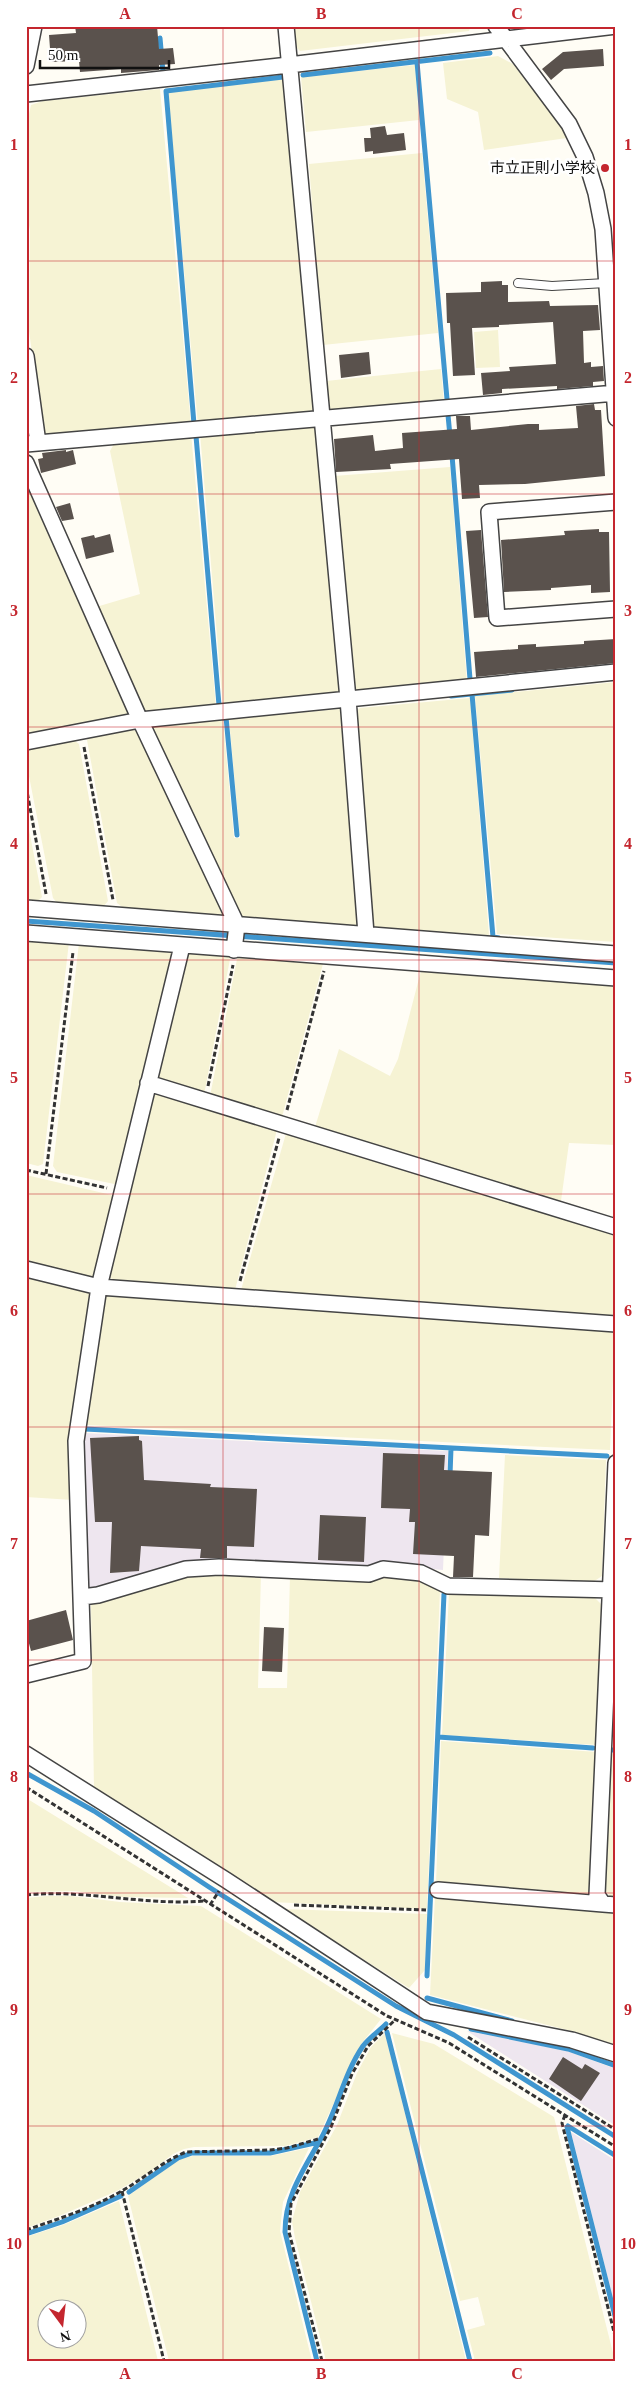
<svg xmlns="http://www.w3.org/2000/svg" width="642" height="2387" viewBox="0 0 642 2387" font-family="'Times New Roman','Noto Sans JP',serif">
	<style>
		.industrial { fill: #eee6ef }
		.farmland { fill: #f6f3d4; fill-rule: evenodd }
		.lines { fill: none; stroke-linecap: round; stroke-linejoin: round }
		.stream { stroke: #3f96cf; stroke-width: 5 }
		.building { fill: #5a524d }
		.lane-casing { stroke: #444; stroke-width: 10 }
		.street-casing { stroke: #444; stroke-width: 18 }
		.path { stroke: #333; stroke-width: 3; stroke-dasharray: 5 2.5; stroke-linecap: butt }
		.lane { stroke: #fff; stroke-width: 8 }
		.street { stroke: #fff; stroke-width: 15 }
		.grid { fill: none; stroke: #c4262e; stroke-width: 1; stroke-opacity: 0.55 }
		.poi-dot { fill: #c4262e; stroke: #fff; stroke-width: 2 }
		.labels { text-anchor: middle; stroke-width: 5; stroke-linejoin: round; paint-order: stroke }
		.poi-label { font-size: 15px; fill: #111; stroke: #fff; text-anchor: end }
		.neatline { fill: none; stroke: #c4262e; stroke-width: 2 }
		.grid-label { font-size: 16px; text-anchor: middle; font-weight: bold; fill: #c4262e }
	</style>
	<rect width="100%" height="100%" fill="#fffdf5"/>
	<!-- industrial -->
	<path class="industrial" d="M84,1433L448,1451L443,1570L379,1564L366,1568L219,1563L97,1591L89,1586Z
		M467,2031L567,2051L616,2069V2126Z
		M571,2132L616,2161V2310Z"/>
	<!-- farmland -->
	<path class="farmland" d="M294,26H471L469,31L300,51L296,47Z
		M498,56L513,64L564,130L567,138L484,150L478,112L447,99L443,63Z
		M415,65L419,120L306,132L301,77Z
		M286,79L313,412L310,416L198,425L168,92Z
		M160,89L191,425L47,438L43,433L29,331L30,230L26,210V127L31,105L43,101Z
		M422,153L438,333L323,345L309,164Z
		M498,330L500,367L476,368L474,332Z
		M441,369L444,403L333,413L328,409L326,381Z
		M310,424L315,429L340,690L334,697L223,707L200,433Z
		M191,433L216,707L149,714L141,710L96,607L140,594L110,451L115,442Z
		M450,467L467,683L361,692L353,688L334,476Z
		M26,477L130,711L126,718L26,736Z
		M616,682V942L497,934L475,696Z
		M470,698L489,935L374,929L370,922L354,713L360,708Z
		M340,709L345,713L362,923L357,927L246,919L238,913L149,729L153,722L217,716L218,720H223L234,838H240L229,719Z
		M130,729L142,733L226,914L224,916L126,910L117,903L87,740L91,735Z
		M72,739L79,744L108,901L102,908L58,904L53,898L26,761V752L30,746Z
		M26,814L42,897L37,902L26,901Z
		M26,939L69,942L43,1164L38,1166L26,1163Z
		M79,943L169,951L175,958L119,1185L57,1172L53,1166Z
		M188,951L231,954L204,1095L154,1080Z
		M238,954L324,960L282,1117L210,1096Z
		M422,967L616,983V1145L569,1143L561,1201L315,1127L339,1049L390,1076L398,1059Z
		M153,1091L278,1126L235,1290L117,1281L110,1278Z
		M287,1130L616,1234L615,1316L609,1319L241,1290Z
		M26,1175L116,1196L97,1276L92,1278L26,1262Z
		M26,1276L89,1290L92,1299L73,1500L26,1497Z
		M112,1293L611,1328L615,1333L610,1450L86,1425L104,1297Z
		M505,1455L606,1460L602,1576L593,1582L499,1578Z
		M187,1573H261L258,1688H287L290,1576L333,1578H421L440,1590L427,1909L271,1902L94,1789L91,1604Z
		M449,1593L593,1596L601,1604L597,1745L442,1735Z
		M441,1741L597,1752L591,1897L436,1884Z
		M611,1753L616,1754V1898L611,1897L605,1891Z
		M26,1798L188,1898L122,1897L74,1891L26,1892Z
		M46,1896H72L120,1902L201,1906L381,2019L362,2043L318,2137L285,2146L194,2147L184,2149L173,2154L151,2171L117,2191L59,2216L26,2228V1898Z
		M435,1896L616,1913V2047L575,2032L430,1995Z
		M283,1909L427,1914L425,1970L409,1988Z
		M385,2033L466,2361H326L295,2238L292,2221L300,2192L337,2125L357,2073L371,2047Z
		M392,2033L434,2044L554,2117L615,2361H475L467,2330L485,2325L478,2297L460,2301Z
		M309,2148L283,2202L280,2231L312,2361H169L128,2196L180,2159L193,2156H270Z
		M119,2201L158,2361H26V2237L63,2225ZM48,2310H78V2340H48Z"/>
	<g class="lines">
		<!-- stream -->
		<path class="stream" d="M160,38L163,72
			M417,62L447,399
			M303,75L490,53
			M448,415L450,436
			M194,424L166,91L283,77
			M196,436L219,705
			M452,455L470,679
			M472,694L493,937L499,938
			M451,696L512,690
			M223,718L226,717L237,835
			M26,921L616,963
			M85,1429L607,1456
			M450,1475L451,1448
			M438,1737L593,1748
			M612,1750H616
			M26,1773L94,1811L209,1887L396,2006L454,2035L616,2137
			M427,1976L444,1594
			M427,1998L512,2021
			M471,2029L568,2049L616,2066
			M387,2032L470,2361
			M568,2126L616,2156
			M567,2127L616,2320
			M129,2192L178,2158L192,2153H270L319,2142C337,2112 343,2075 363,2046C369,2038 379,2031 386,2024
			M26,2234L62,2222L121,2196
			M317,2361L285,2232C285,2197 302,2172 319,2142"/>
	</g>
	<!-- building -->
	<path class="building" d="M75,26H157L159,49L173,48L175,64L159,65V70L121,73V69L80,72L79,61L51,62L49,35L76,33Z
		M603,49L604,66L564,69L551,80L542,69L563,52Z
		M385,126L387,135L404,133L406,150L373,154V151L365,152L364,138H371L370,128Z
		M502,281V285H508V302L549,301L550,306L598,305L600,330L583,331L584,363L591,362V367L603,366L604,381L593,382V386L557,389V386L502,389V393L483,395L481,373L510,371L509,367L556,364L553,322L499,325V327L472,328L475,375L453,376L450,323H447L446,293L481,292V282Z
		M369,352L371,374L341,378L339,355Z
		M594,404L595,410H601L605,476L525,484L479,485L480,498L462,499L459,459L390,464L391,469L336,472L334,439L373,435L375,451L403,448L402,433L457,429L456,416H470L471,430L528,424H539V430L578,428L576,406Z
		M66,450V452L73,450L76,464L41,473L38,459L43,458L42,453Z
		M70,503L74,519L62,521L56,507Z
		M599,529V532H609L610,592L591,593V585L551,588V590L504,592L501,540L565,535L564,531Z
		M481,530L488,617L474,618L466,531Z
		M110,534L114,552L86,559L81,538L94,535L95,538Z
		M616,639V663L476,677L474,652L518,649V645L536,644V647L584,644V641Z
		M139,1436V1440L142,1441L144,1480L211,1484L210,1487L257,1489L254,1547L227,1546V1558H200L201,1549L141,1546L139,1571L110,1573L112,1522H95L90,1438Z
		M383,1453L445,1455L444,1470L492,1472L489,1536L475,1535L473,1577H453L454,1556L413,1554L415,1522H409L410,1509L381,1508Z
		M320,1515L366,1517L364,1562L318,1560Z
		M66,1610L73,1640L31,1651L26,1632V1621Z
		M264,1627L284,1628L282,1672L262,1671Z
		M563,2057L582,2069L585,2064L600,2073L581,2101L549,2079Z"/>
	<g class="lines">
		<defs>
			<path id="lane" d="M518,283L552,286L606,283"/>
			<path id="street" d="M286,26L348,699L366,934
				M496,26L569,124L585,157L596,193L603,229L616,418
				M26,66L34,26
				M26,94L289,65L616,26
				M26,356L38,443
				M26,444L616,393
				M26,463L140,720L237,925L234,950
				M616,502L489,512L497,618L616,609
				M26,742L140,720L616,672
				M26,908L616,954
				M26,933L616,978
				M148,1083L616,1227
				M26,1269L99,1287L616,1324
				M616,1463L597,1895L603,1904L616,1905
				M82,1597L98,1595L186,1569L219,1567L369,1574L383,1569L421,1573L448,1586L616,1590
				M26,1675L83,1661L76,1441L99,1287L182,946
				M26,1754L226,1880L427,2012L572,2040L616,2054
				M438,1890L603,1904"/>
		</defs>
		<!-- lane casing -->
		<use href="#lane" class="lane-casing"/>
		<!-- street casing -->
		<use href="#street" class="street-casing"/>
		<!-- path -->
		<path class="path" d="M84,747L113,900
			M26,786L46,894
			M208,1086L233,965
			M287,1110L324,971
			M26,1170L107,1188
			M46,1174L73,952
			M240,1281L279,1138
			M26,1787L387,2016L449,2043L616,2147
			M26,1895C86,1889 144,1906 204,1901
			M210,1905L219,1891
			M294,1905L426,1910
			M468,2037L616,2130
			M565,2115L562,2123L616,2340
			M122,2191L164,2361
			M26,2230C58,2219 90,2209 120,2192C142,2180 163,2161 186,2152L270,2150L287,2148L318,2139
			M322,2361L289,2232L291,2204L331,2127L352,2074L368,2046L396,2019"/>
		<!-- lane -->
		<use href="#lane" class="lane"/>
		<!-- street -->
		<use href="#street" class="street"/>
	</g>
	<!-- grid -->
	<path class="grid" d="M223,26V2361M419,26V2361M26,261H616M26,494H616M26,727H616M26,960H616M26,1194H616M26,1427H616M26,1660H616M26,1893H616M26,2126H616"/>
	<!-- markers -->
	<circle class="poi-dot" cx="605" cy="168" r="5"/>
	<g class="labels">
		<!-- poi labels -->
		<g class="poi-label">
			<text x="595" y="173">市立正則小学校</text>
		</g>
	</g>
	<!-- border -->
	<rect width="642" height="2387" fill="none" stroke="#ffffff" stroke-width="55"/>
	<!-- north arrow -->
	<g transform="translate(62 2324) rotate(165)"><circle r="24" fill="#ffffff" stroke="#a0a0a0"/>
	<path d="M0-4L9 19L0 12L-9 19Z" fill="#c4262e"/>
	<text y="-8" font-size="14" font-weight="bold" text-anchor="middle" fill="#111111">N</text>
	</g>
	<!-- scale -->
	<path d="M40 60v8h129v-8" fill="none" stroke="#111111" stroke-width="2.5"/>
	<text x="48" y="60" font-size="15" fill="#111111" stroke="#ffffff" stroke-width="4" paint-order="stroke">50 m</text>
	<rect x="28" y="28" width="586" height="2332" class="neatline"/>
	<g class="grid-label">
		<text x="125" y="19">A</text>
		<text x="321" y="19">B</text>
		<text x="517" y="19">C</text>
		<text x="14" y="150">1</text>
		<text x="628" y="150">1</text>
		<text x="14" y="383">2</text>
		<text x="628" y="383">2</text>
		<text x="14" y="616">3</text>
		<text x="628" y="616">3</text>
		<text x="14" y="849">4</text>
		<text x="628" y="849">4</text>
		<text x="14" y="1083">5</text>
		<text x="628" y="1083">5</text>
		<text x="14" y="1316">6</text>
		<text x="628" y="1316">6</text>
		<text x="14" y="1549">7</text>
		<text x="628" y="1549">7</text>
		<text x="14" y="1782">8</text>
		<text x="628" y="1782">8</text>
		<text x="14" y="2015">9</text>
		<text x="628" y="2015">9</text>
		<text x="14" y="2249">10</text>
		<text x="628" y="2249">10</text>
		<text x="125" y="2379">A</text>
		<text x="321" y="2379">B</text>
		<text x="517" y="2379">C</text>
	</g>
</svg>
